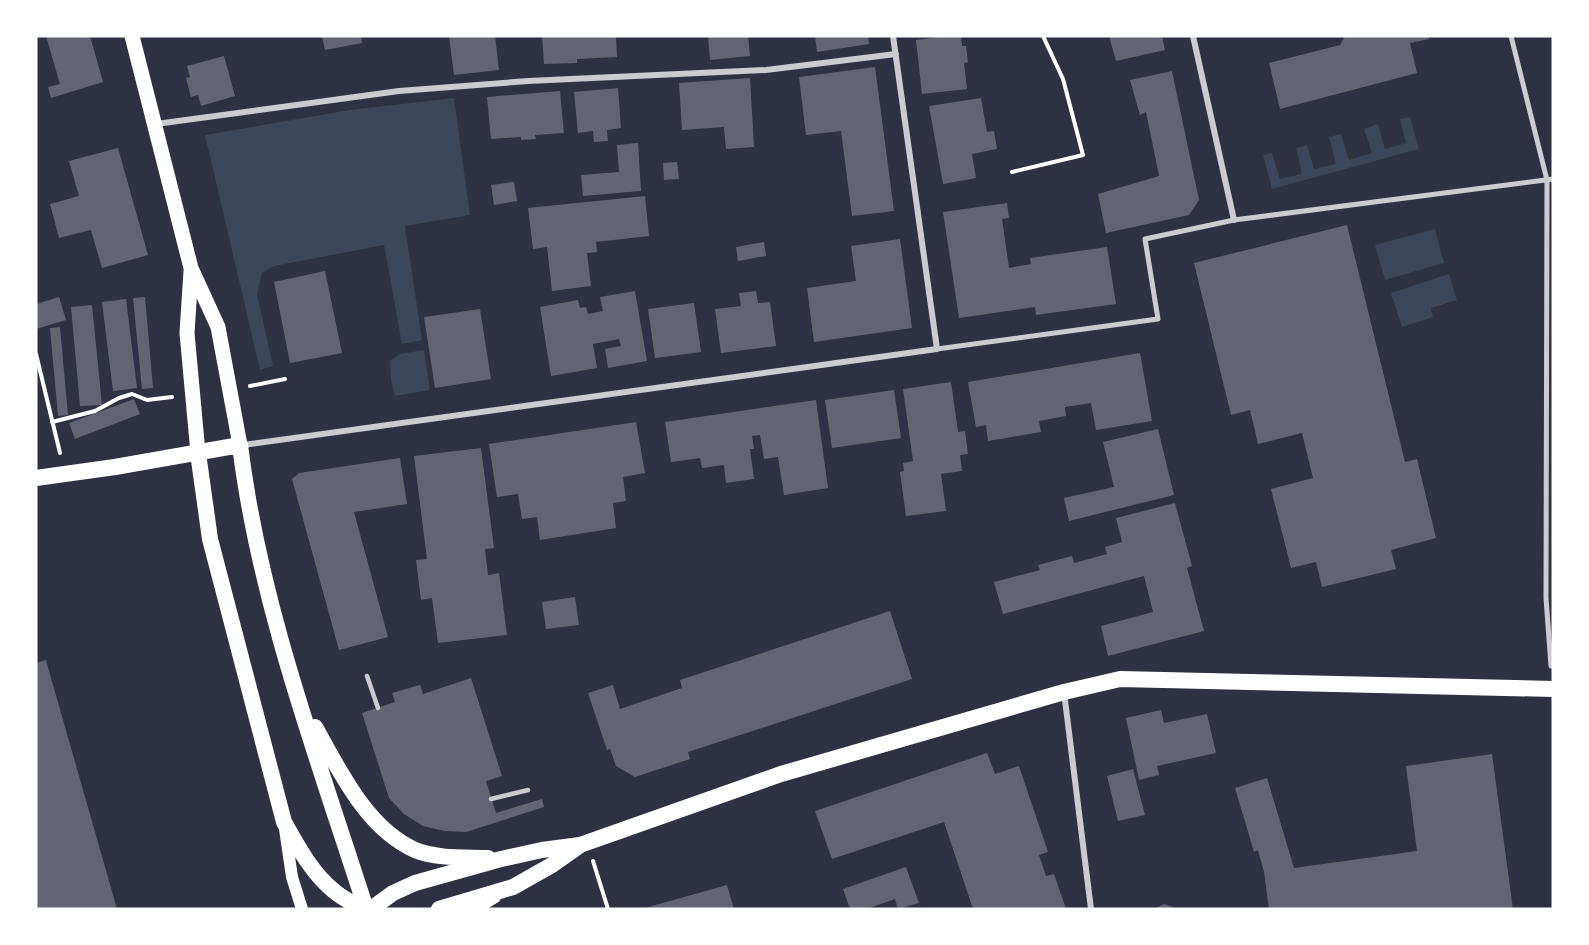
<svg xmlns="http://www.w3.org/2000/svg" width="1589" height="945" viewBox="0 0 1589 945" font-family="'Nunito Sans',sans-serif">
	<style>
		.green { fill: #3c4559 }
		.building { fill: #626471 }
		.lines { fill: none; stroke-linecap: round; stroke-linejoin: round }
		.path { stroke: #fff; stroke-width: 4 }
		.service { stroke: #caccd0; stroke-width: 4.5 }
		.pedestrian { stroke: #caccd0; stroke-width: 5 }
		.minor { stroke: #caccd0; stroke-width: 6 }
		.secondary { stroke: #fff; stroke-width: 12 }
		.primary { stroke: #fff; stroke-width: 15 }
		.trunk { stroke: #fff; stroke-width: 16 }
	</style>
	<rect width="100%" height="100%" fill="#2d3142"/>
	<!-- green -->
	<path class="green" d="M454,98L470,215L405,226L422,340L402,344L384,245L274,266L262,273L257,294L273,366L260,370L205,135L350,110Z
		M1410,117L1419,149L1272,189L1263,155L1272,153L1280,179L1302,174L1296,148L1307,145L1314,169L1336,164L1329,137L1341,134L1349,160L1372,153L1364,129L1378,124L1385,149L1406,143L1400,119Z
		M1435,229L1444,263L1385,280L1375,245Z
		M1449,274L1457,300L1431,308L1433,317L1402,327L1391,293Z
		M424,350L430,390L395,396L391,380L390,361L400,354Z"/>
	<!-- building -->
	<path class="building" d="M46,36H90L103,82L51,98L48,87L60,84Z
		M322,36H361L362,43L325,50Z
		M449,36H495L499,70L454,75Z
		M542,36H616L617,57L577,59V63L544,64Z
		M708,36H748L750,56L710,60Z
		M815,36H868L869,44L817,52Z
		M946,36H961L962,46H966L968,62L964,63L967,89L922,94L916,40Z
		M1109,36H1162L1165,50L1116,61Z
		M1345,36H1428L1429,39L1410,43L1417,73L1280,109L1269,63L1340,45Z
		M224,56L235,96L201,106L198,95L191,97L186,78L190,77L187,66Z
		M875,67L894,211L852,216L841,131L806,135L799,77Z
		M1172,71L1199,200L1189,215L1106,233L1098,194L1159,176L1146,112L1140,115L1130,80Z
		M750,78L754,147L726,149L724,127L682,130L679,83Z
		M618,88L621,128L607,130L608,141L594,142L593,131L578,133L574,92Z
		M560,91L564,133L535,135L536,139L521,140V137L491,139L487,97Z
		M981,98L987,132L994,131L997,149L972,154L976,178L943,184L929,106Z
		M638,143L641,191L583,196L581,175L619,172L617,145Z
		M118,148L148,255L102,268L91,230L59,238L50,204L79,196L69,161Z
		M677,162L679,179L664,180L663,163Z
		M514,182L517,201L494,205L491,185Z
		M645,196L649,236L596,242L597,252L587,253L591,286L552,291L547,247L533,249L528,208Z
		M1007,203L1009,218L1002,219L1009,268L1031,264L1030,258L1107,247L1116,304L1036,315L1035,307L959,318L943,212Z
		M1347,225L1405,462L1417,459L1436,538L1391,550L1396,569L1322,587L1316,562L1291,568L1271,489L1313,478L1302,433L1258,444L1250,410L1231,415L1194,263Z
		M900,239L912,328L814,342L807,288L856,281L851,246Z
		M764,242L766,256L738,261L736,247Z
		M325,271L342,353L290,363L274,282Z
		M635,291L647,361L608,368L605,349L621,346L619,339L593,344L597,368L551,376L540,307L578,300L580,308L586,307L588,314L603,311L600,297Z
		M756,291L758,303L770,302L776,346L721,353L715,309L741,306L739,293Z
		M59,297L66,320L36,329V304Z
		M145,297L153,388L142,389L133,298Z
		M126,299L137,388L113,391L102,302Z
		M694,303L701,352L655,358L648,309Z
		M92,305L102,405L80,406L71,307Z
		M480,309L491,379L435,388L424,317Z
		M60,327L68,415L58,416L50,328Z
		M1140,353L1152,421L1096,430L1091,403L1065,407L1066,416L1039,421L1041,432L988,441L986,425L976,427L968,382Z
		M951,382L958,432L965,431L968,454L960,455L962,471L941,474L946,511L906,516L900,472L904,471L903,463L913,461L903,389Z
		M894,390L901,438L832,448L825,400Z
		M134,399L140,414L75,439L69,423Z
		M816,400L828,488L784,495L778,457L764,459L760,435L752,436L754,449H750L754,479L726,483L724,465L702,468L700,458L671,462L665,422Z
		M636,422L645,473L623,477L626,501L613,503L616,528L540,540L537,517L522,519L518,494L497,497L489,444Z
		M1158,429L1174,495L1069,521L1064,498L1114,487L1103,442Z
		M481,448L494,548L485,549L488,575L499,573L507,635L438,643L432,598L421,600L416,560L427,559L414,456Z
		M400,458L407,504L354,512L388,637L339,650L292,479L299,473Z
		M1175,503L1192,566L1187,568L1204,631L1108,656L1101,626L1153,612L1144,576L1003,614L994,582L1040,570L1038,565L1072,556L1074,563L1107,554L1105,547L1122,542L1116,518Z
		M575,597L579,625L546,629L542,602Z
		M890,611L912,679L688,752L690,759L635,777L616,766L610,749L607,750L588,693L613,685L620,709L682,688L680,680Z
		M46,660L49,671L117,909H36V663Z
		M471,678L502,776L486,781L496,813L542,799L544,807L466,832L444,831L423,826L404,814L389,798L362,713L395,702L392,693L420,685L423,694Z
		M1161,710L1164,723L1207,714L1216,753L1157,766L1159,775L1139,780L1126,718Z
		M987,753L995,774L1019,766L1048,852L1039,855L1046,876L1054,874L1066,909H973L944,822L832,859L815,811Z
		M1492,754L1513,909H1269L1264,872L1258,850L1254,852L1235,788L1267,778L1294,868L1417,851L1406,766Z
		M1133,769L1145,815L1118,821L1107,776Z
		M906,867L919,903L898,909L895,899L867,909H850L843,889Z
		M727,885L734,909H645V908Z
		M1164,904L1173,907L1175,909H1154Z"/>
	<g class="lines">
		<!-- path -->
		<path class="path" d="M1012,172L1083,155L1063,79L1043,36
			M36,354L60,453
			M250,386L285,379
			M52,422L95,411L119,398L132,394L147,400L172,397
			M593,861L608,909"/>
		<!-- service -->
		<path class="service" d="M367,676L378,708
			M491,799L528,790"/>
		<!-- pedestrian -->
		<path class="pedestrian" d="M1511,36L1547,180L1546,598L1551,666
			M937,349L1158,319L1145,239L1234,220L1553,179"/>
		<!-- minor -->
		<path class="minor" d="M1193,36L1234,220
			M156,124L399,91L528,81L766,70L896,54
			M243,445L937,349L893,36
			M1064,692L1091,909"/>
		<!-- secondary -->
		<path class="secondary" d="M285,829L292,877L302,909
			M475,909L495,897"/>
		<!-- primary -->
		<path class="primary" d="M132,36L191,268L218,327L240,445
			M191,271L187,333L198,453"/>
		<!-- trunk -->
		<path class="trunk" d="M198,453L210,539L284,822C298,847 312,873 334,891C342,898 353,903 362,909
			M36,478L115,467L240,445C259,602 318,759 366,909
			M315,727C340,771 366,828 415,850C437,859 465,857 488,858
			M371,909L393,893L415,883L501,859L542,850L580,845L781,774L1064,692L1120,679L1553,689
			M439,909L513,887L552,865L579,846"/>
	</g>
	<!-- border -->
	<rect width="1589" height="945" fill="none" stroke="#ffffff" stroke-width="75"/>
</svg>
